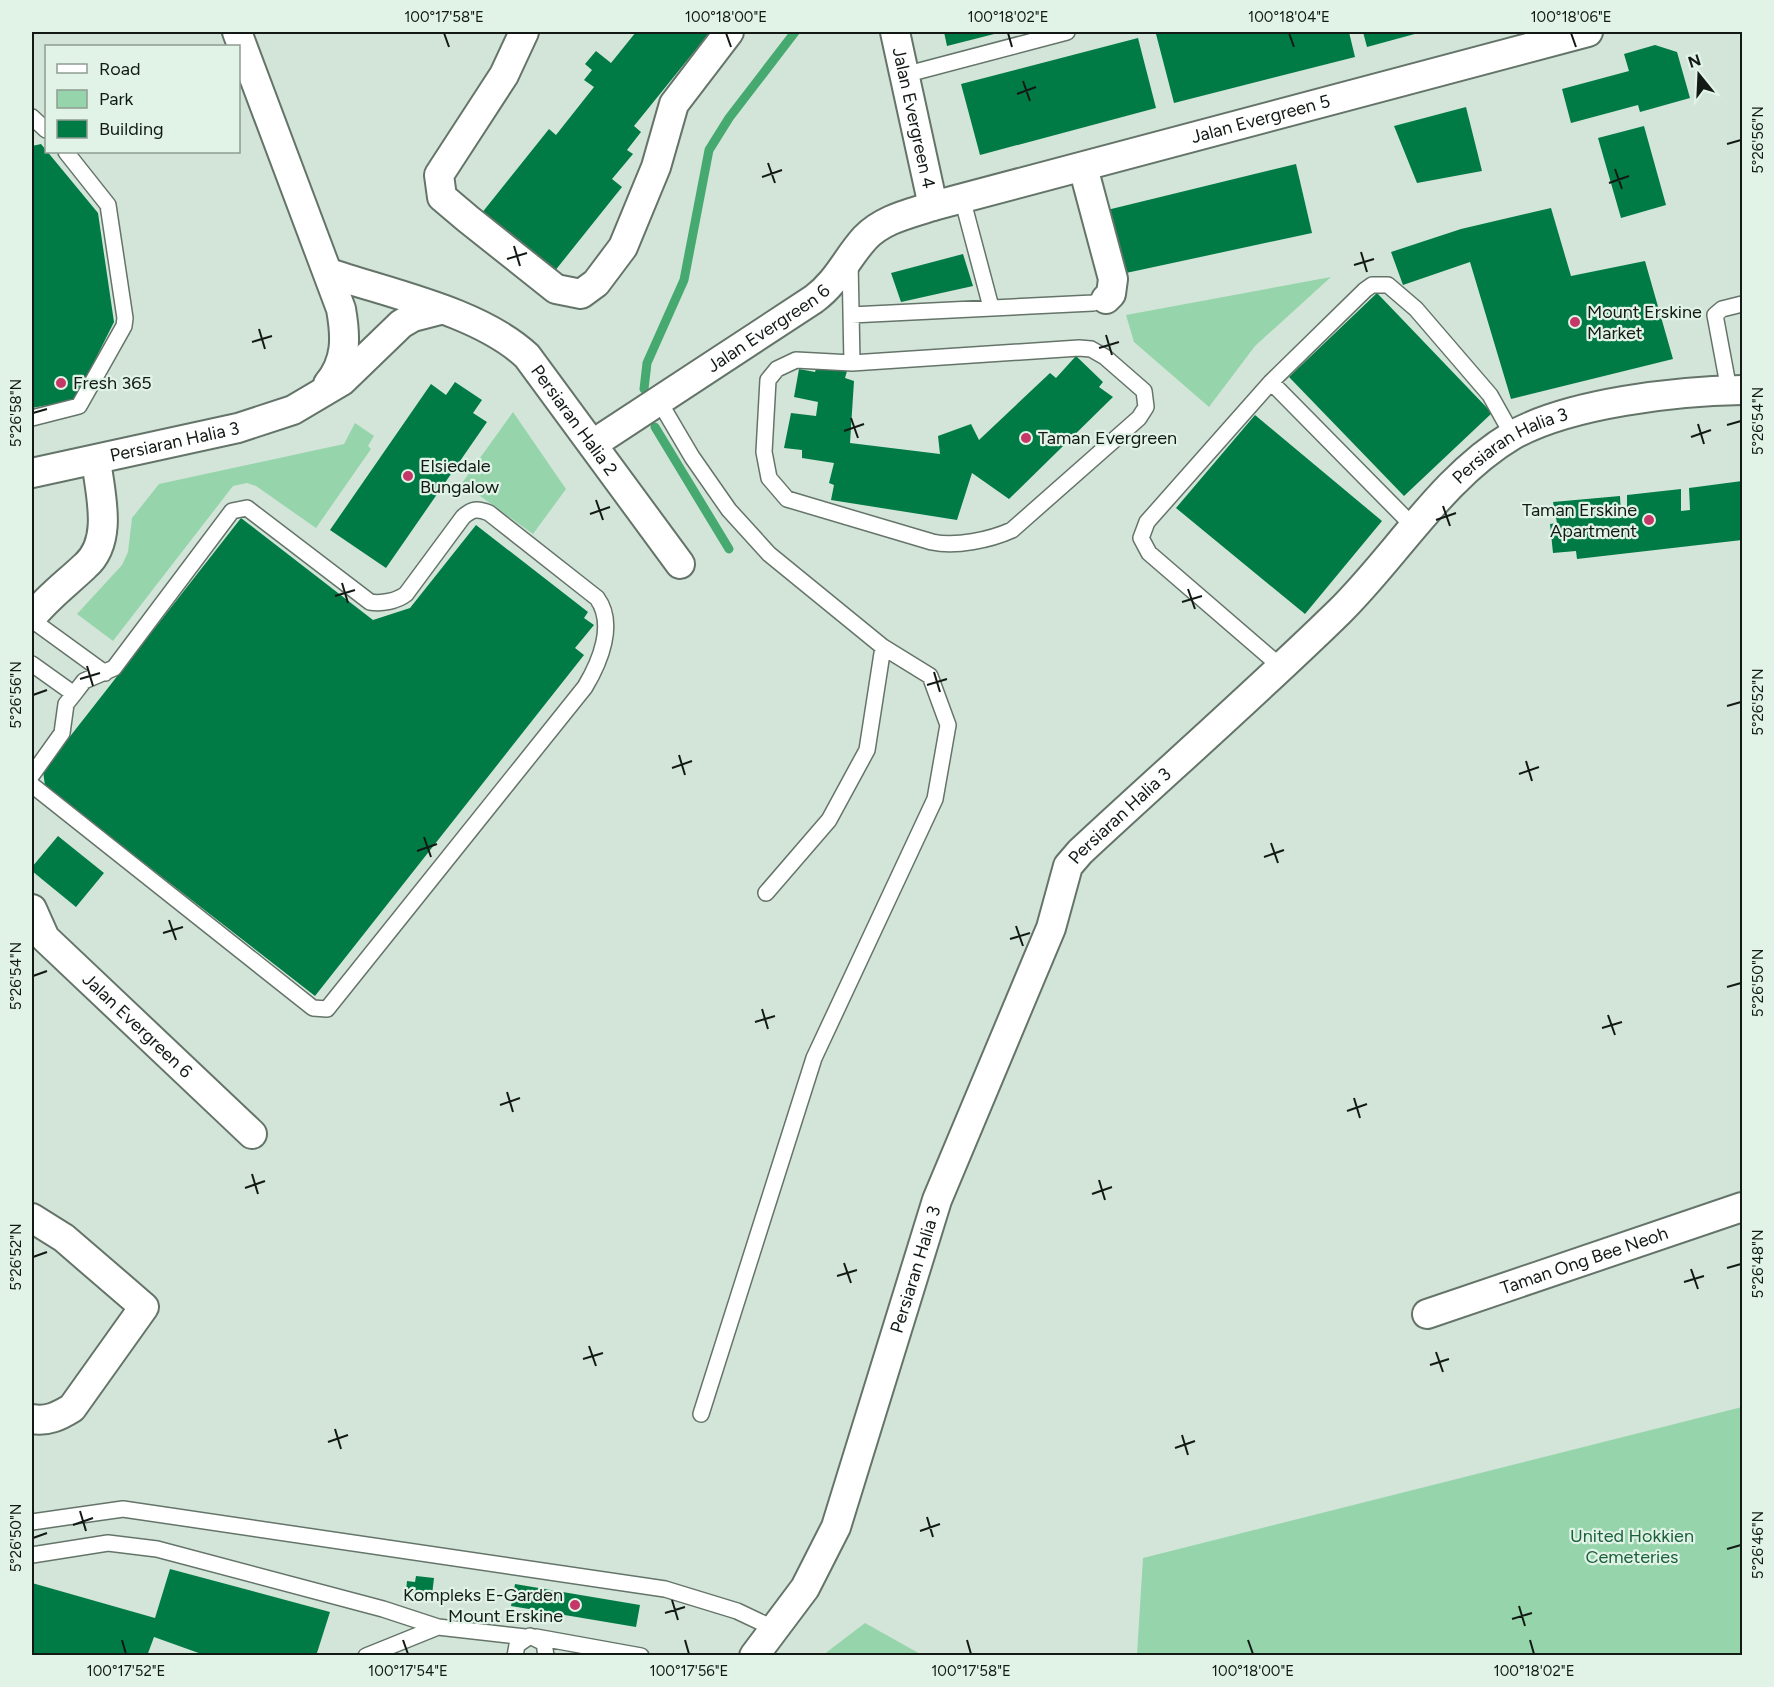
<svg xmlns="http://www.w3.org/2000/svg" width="1774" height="1687" viewBox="0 0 1774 1687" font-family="Figtree,sans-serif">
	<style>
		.green { fill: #96d5ab }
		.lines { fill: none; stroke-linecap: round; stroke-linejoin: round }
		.stream { stroke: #46a96f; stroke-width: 9 }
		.building { fill: #007b45 }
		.lane-casing { stroke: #647469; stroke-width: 18 }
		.street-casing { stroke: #647469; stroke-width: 32 }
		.lane { stroke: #fff; stroke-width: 15 }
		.street { stroke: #fff; stroke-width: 28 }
		.ticks { fill: none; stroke: #131a15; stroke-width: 2 }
		.poi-dot { fill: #c43766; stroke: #e0f3e6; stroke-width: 2 }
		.labels { text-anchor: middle; stroke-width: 4.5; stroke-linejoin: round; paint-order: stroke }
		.street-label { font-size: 18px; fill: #131a15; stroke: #e0f3e6 }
		.poi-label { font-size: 18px; fill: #131a15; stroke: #e0f3e6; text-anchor: start }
		.park-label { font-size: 18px; fill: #1a613a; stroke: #e0f3e6 }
		.neatline { fill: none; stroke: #131a15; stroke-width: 2 }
		.ticks-label { font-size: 15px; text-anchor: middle; fill: #131a15 }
	</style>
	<rect width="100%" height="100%" fill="#d3e5d9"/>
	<!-- green -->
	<path class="green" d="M1331,277L1255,346L1209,407L1134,342L1126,315Z
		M513,412L566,489L533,534L462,483Z
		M355,423L374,436L368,446L371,449L316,528L256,486L247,483L233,486L113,641L77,614L122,565L128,552L132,518L159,484L344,444Z
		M1742,1407V1655H1137L1143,1558Z
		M865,1623L922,1655H823Z"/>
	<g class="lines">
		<!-- stream -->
		<path class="stream" d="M644,389L647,363L684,280L709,150L729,118L795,32
			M655,427L729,549"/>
	</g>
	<!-- building -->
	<path class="building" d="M636,32H710L634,126L641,132L627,150L633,154L612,179L622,187L554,272L481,214L549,129L556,135L594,87L584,80L592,70L585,64L596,51L611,63Z
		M944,32H1002L947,46Z
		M1164,32H1349L1355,57L1174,103L1156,34Z
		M1363,32H1422L1367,47Z
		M1138,38L1156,108L980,155L961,84Z
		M1655,45L1677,52L1690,98L1640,112L1638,105L1571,123L1562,89L1629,71L1624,54Z
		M1466,107L1482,171L1417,183L1394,126Z
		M1644,126L1666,205L1621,218L1598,138Z
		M41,144L98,213L114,322L75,400L32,408V146Z
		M1296,164L1312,233L1126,273L1103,211Z
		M1551,208L1571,276L1645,261L1673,359L1511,399L1470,262L1403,285L1391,252L1461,229Z
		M963,254L973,286L901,302L891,273Z
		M1377,293L1492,413L1404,496L1289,377Z
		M1076,356L1103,382L1099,387L1113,397L1009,499L972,473L957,520L831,500L834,485L829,483L834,463L802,458V450L784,448L791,413L816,416L818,402L794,397L799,369L815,372L817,366L847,371L845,378L854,381L850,443L940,454L938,436L971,424L979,440L1050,373L1056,378Z
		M455,382L482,400L473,413L487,422L386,568L330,530L431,384L446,395Z
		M1255,415L1382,521L1305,614L1176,508Z
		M1742,481V540L1577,559L1576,551L1553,553L1550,524L1557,523L1553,502L1620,496L1621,516H1627V495L1681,489V511L1690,510L1689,488Z
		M241,518L373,620L410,608L476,525L588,612L584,618L594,625L575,648L584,655L315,996L45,786L43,771Z
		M58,836L104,873L76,907L32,871V867Z
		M170,1569L330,1612L316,1656H207L154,1637L147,1656H32V1583L155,1618Z
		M416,1576L434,1578L432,1595L406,1592L407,1581L415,1582Z
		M515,1584L640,1605L636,1627L511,1606Z"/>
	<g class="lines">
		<defs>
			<path id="lane" d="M904,75L1067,32
				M32,117L46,130
				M962,198L991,307
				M850,261L852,363
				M851,315L1093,303L1106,299
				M1079,348L1091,349L1105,357L1144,391L1146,407L1139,418L1012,530C990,540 956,547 932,542L787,499L769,478L764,452L768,380L777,369L796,360L852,363Z
				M1271,382L1415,528
				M1729,390L1715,315L1722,309L1742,304
				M659,401L692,457L729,510L769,554L883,647L930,676L948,725L935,799L814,1058L701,1414
				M32,418L79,406L124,326L125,318L108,205L66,152
				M32,620L105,673
				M32,664L74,694
				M1280,666L1149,553L1141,538L1147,522L1271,382L1365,290L1372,285H1388L1416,309L1490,395L1513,436
				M32,775L62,733L66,704L74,694L84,681L114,668L232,511L247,508L370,602C382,604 397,601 406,594L463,517C472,509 477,508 489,513L597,598C616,624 600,662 585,687L327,1009L313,1008L32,785
				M766,893L829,820L867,750L883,647
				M32,1522L123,1509L665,1589L737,1611L775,1629
				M32,1555L108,1543L157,1549L383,1609L438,1627L525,1637
				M536,1637L641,1656
				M366,1656L438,1627
				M515,1656L517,1645L530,1636L544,1643L546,1656"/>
			<g id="street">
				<path d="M237,32L341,309C346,337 347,361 328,384"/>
				<path d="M524,32L504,75L439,175L442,197L468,219L556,289L581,294L596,283L623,247L656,167L674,104L729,32"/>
				<path id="s1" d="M895,32L933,206"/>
				<path d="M1083,167L1113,279L1111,294L1106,299"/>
				<path id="s2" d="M329,273C391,294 480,312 527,356L680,564"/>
				<path id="s3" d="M593,444L814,299C838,281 846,259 865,238C883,219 909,214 933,206L1588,32"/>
				<path id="s4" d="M32,473L238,428L293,410L342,381L401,324L413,317L440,310"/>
				<path d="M32,617C48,597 66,584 85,566C114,541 100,493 96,460"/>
				<path id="s5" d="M32,909L45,938L252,1134"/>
				<path d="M32,1218L64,1238L144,1307L72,1408C59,1416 47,1422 32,1419"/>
				<path id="s6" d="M1427,1314L1742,1207"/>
				<path id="s7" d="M754,1656L805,1588L836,1527L937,1200L1051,928L1068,866L1080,852C1166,772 1255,694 1339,612C1397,555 1442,477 1513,435C1570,403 1677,391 1742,390"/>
			</g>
		</defs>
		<!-- lane casing -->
		<use href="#lane" class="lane-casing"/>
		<!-- street casing -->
		<use href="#street" class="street-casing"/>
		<!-- lane -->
		<use href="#lane" class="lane"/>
		<!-- street -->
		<use href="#street" class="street"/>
	</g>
	<!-- ticks -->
	<path class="ticks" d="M444,33L449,47M726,33L731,47M1008,33L1012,47M1289,33L1294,47M1571,33L1576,47M1023,81L1030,101M1017,94L1036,87M1727,144L1741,140M768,163L775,183M1615,169L1622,189M762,177L782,170M1609,183L1629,176M514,246L520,266M1361,252L1367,272M507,259L527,253M1354,265L1374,259M259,329L265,349M1106,335L1112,355M252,342L272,336M1099,348L1119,342M33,413L47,409M851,418L858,438M1698,424L1704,444M1727,425L1741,421M844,431L864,424M1691,437L1711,430M596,500L603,520M1443,506L1450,526M590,514L610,507M1436,520L1456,513M342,583L348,603M1188,589L1195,609M335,596L355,590M1182,602L1202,596M87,666L93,686M934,672L940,692M80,679L100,673M927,685L947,679M33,695L47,690M1727,706L1741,702M679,755L685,775M1526,761L1532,781M672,768L692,761M1519,774L1539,767M424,837L431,857M1271,843L1278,863M417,851L437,844M1264,857L1284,850M169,920L176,940M1016,926L1023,946M163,933L183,927M1010,939L1030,933M33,976L47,971M1727,987L1741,983M762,1009L768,1029M1608,1015L1615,1035M755,1022L775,1016M1602,1028L1622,1022M507,1092L513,1112M1354,1098L1360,1118M500,1105L520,1098M1347,1111L1367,1104M252,1174L258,1194M1099,1180L1105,1200M245,1188L265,1181M1092,1194L1112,1187M33,1257L47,1252M844,1263L851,1283M1727,1268L1741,1264M1691,1269L1698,1289M837,1276L857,1270M1684,1282L1704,1276M589,1346L596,1366M1436,1352L1443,1372M583,1359L603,1353M1430,1365L1449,1359M335,1429L341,1449M1182,1435L1188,1455M328,1442L348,1435M1175,1448L1195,1441M80,1511L86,1531M927,1517L933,1537M73,1525L93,1518M920,1531L940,1524M33,1538L47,1533M1727,1549L1741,1545M672,1600L678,1620M1519,1606L1525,1626M665,1613L685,1607M1512,1619L1532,1613M122,1640L126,1654M403,1640L408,1654M685,1640L689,1654M967,1640L971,1654M1248,1640L1253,1654M1530,1640L1534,1654"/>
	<!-- markers -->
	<g class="poi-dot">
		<circle cx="1575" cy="322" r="6"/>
		<circle cx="61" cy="383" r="6"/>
		<circle cx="1026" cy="438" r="6"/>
		<circle cx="408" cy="476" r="6"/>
		<circle cx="1649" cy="520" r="6"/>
		<circle cx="575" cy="1605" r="6"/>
	</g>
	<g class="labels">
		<!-- street labels -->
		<g class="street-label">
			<text dy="6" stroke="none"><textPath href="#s1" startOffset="88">Jalan Evergreen 4</textPath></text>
			<text dy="6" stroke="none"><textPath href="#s3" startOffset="759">Jalan Evergreen 5</textPath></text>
			<text dy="6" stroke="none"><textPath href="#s3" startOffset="210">Jalan Evergreen 6</textPath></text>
			<text dy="6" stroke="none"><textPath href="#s2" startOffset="296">Persiaran Halia 2</textPath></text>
			<text dy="6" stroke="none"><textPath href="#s4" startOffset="146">Persiaran Halia 3</textPath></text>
			<text dy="6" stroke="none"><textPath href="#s7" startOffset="1468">Persiaran Halia 3</textPath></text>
			<text dy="6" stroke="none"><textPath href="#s7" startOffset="927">Persiaran Halia 3</textPath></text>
			<text dy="6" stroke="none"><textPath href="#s5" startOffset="159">Jalan Evergreen 6</textPath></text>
			<text dy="6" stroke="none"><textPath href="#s6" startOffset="166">Taman Ong Bee Neoh</textPath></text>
			<text dy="6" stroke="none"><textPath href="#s7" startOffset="423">Persiaran Halia 3</textPath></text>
		</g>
		<!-- poi labels -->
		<g class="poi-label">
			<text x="1587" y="318">Mount Erskine<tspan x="1587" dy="21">Market</tspan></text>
			<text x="73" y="389">Fresh 365</text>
			<text x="1038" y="444">Taman Evergreen</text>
			<text x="420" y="472">Elsiedale<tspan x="420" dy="21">Bungalow</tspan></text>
			<text x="1637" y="516" text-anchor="end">Taman Erskine<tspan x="1637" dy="21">Apartment</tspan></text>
			<text x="563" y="1601" text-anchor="end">Kompleks E-Garden<tspan x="563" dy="21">Mount Erskine</tspan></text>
		</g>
		<!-- park labels -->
		<g class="park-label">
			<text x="1632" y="1542">United Hokkien<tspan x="1632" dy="21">Cemeteries</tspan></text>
		</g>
	</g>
	<!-- border -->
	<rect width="1774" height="1687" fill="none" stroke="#e0f3e6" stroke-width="66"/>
	<!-- legend -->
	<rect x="45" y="45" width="195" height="108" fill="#e0f3e6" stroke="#8e9c92" stroke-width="1.5"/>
	<rect x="57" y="64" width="30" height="9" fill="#ffffff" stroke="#8e9c92" stroke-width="1.5"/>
	<text x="99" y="75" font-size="18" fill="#131a15">Road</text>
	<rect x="57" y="90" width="30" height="18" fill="#96d5ab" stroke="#8e9c92" stroke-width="1.5"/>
	<text x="99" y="105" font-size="18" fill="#131a15">Park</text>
	<rect x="57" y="120" width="30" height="18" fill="#007b45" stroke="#8e9c92" stroke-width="1.5"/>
	<text x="99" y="135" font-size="18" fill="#131a15">Building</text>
	<!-- north arrow -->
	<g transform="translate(1699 75) rotate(342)" stroke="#e0f3e6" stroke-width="4.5" paint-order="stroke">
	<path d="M0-4.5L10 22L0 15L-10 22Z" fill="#131a15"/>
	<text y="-9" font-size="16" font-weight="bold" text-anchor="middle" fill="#131a15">N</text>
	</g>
	<rect x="33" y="33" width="1708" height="1621" class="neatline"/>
	<g class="ticks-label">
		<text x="444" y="22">100°17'58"E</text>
		<text x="726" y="22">100°18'00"E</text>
		<text x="1008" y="22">100°18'02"E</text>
		<text x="1289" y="22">100°18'04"E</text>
		<text x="1571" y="22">100°18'06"E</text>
		<text transform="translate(1758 140) rotate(-90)" y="5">5°26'56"N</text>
		<text transform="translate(16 413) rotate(-90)" y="5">5°26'58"N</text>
		<text transform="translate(1758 421) rotate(-90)" y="5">5°26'54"N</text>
		<text transform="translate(16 695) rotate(-90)" y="5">5°26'56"N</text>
		<text transform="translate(1758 702) rotate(-90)" y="5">5°26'52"N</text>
		<text transform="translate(16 976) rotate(-90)" y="5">5°26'54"N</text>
		<text transform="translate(1758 983) rotate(-90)" y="5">5°26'50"N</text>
		<text transform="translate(16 1257) rotate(-90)" y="5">5°26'52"N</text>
		<text transform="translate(1758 1264) rotate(-90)" y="5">5°26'48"N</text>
		<text transform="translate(16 1538) rotate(-90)" y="5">5°26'50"N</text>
		<text transform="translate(1758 1545) rotate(-90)" y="5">5°26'46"N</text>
		<text x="126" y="1676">100°17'52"E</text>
		<text x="408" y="1676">100°17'54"E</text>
		<text x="689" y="1676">100°17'56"E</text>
		<text x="971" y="1676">100°17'58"E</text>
		<text x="1253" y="1676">100°18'00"E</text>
		<text x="1534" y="1676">100°18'02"E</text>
	</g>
</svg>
